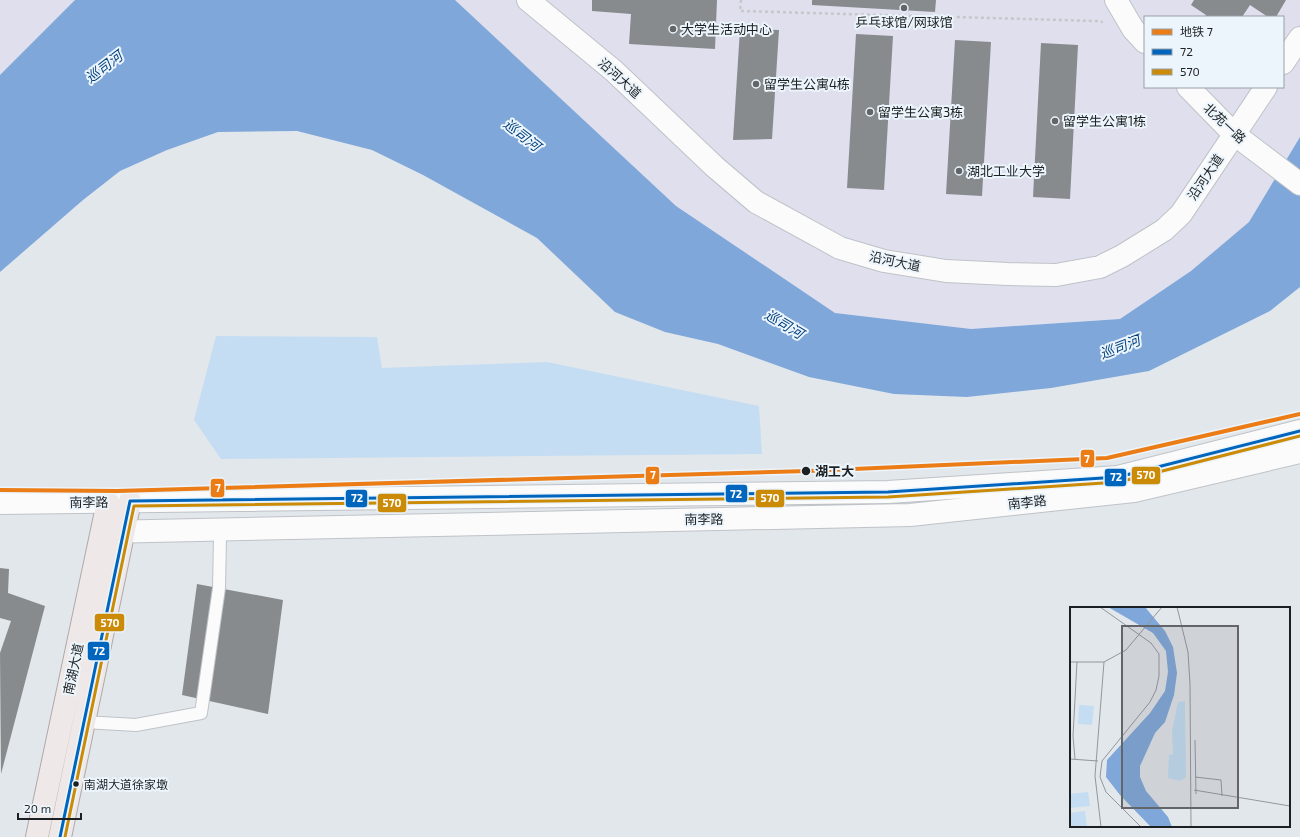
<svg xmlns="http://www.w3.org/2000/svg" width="1300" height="837" viewBox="0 0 1300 837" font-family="'Exo 2','Noto Sans SC',sans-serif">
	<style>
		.education { fill: #dfdfee; fill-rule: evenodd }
		.green { fill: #c4ddf2 }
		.water { fill: #7fa7da }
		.building { fill: #878b8e }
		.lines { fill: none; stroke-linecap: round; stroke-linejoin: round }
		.service-casing { stroke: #bfc3c7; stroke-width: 14 }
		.minor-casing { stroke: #bfc3c7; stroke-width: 24 }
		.secondary-casing { stroke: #bfc3c7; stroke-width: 24 }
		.primary-casing { stroke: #b0a8a8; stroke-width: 24 }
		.path { stroke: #c5c7c8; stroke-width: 2.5; stroke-dasharray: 3 3; stroke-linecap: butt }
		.service { stroke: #fbfbfc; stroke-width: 12 }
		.minor { stroke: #fbfbfc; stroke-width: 22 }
		.secondary { stroke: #fbfbfc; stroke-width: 22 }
		.primary { stroke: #eee9e8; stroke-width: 22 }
		.bus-1-casing { stroke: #ecf5fc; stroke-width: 6 }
		.bus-2-casing { stroke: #ecf5fc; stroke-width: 6 }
		.bus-1 { stroke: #0065bd; stroke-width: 3 }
		.bus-2 { stroke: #cb8b07; stroke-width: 3 }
		.metro-1-casing { stroke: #ecf5fc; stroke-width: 7 }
		.metro-1 { stroke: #eb7c16; stroke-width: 4 }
		.poi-dot { fill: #626669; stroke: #ecf5fc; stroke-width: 1.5 }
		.stop-dot { fill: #1d2022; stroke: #ecf5fc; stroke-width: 1.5 }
		.labels { text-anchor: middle; stroke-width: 4; stroke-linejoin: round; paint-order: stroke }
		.bus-label { font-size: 12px; fill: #1d2022; stroke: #ecf5fc; text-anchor: start }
		.poi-label { font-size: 13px; fill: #1d2022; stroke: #ecf5fc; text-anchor: start }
		.street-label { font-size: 13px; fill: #1d2022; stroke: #ecf5fc }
		.stop-label { font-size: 13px; font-weight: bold; fill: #1d2022; stroke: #ecf5fc; text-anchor: start }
		.water-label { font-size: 14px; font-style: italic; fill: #02407f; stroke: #ecf5fc }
		.inset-road { fill: none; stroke: #93979b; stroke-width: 1 }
		.view { fill: #626669; fill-opacity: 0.15; stroke: #626669; stroke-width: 2 }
		.inset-edge { fill: none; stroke: #1d2022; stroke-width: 2 }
		.line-badge { stroke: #ecf5fc; stroke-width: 1.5 }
		.badge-label { font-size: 11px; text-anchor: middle; font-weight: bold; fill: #fff }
	</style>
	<rect width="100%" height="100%" fill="#e2e7ec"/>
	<!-- education -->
	<path class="education" d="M0,0H75L0,75Z
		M455,0H1300V137L1249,222L1191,271L1120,319L971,329L835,313L676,206ZM1145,17H1283V87H1145Z"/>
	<!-- green -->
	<path class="green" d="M216,336L377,337L382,368L547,362L759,406L762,454L221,459L194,420Z"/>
	<!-- water -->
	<path class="water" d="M75,0H455L676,206L835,313L971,329L1120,319L1191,271L1249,222L1300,137V287L1270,311L1149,371L1051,388L967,397L894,394L809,377L718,344L665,332L615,312L537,238L423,175L372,150L297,131L218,132L167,150L120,171L83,200L0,272V75Z"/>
	<!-- building -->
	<path class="building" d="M592,0H717L715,49L629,44L631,14L592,11Z
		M812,0H936L935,12L812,5Z
		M1194,0H1286L1276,17H1268L1250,5L1242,17H1206V15L1191,5Z
		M740,29L779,30L772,139L733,140Z
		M856,34L893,36L884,190L847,188Z
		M955,40L991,42L982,196L946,194Z
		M1041,43L1078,45L1070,199L1033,197Z
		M0,568L9,569L8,593L45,606L1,774L0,653L11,621L0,618Z
		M197,584L283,600L268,714L182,695Z"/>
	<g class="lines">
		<defs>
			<path id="service" d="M84,722L136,725L201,713L219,588L220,538L222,530"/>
			<path id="minor" d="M528,0L614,71L715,167L756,202L840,248L884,261L946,271L1008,274L1056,275L1100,267L1122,256L1164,230L1181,214L1266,87
				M1116,0L1133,29L1145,42
				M1283,63L1300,38
				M1188,87L1234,134L1300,184"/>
			<path id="secondary" d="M0,503L888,492L1118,477L1300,431
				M105,532L910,515L1134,491L1300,452"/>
			<path id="primary" d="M37,837L108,502
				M60,837L130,501"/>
		</defs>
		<!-- service casing -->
		<use href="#service" class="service-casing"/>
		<!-- minor casing -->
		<use href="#minor" class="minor-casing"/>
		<!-- secondary casing -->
		<use href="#secondary" class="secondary-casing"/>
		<!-- primary casing -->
		<use href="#primary" class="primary-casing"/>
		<!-- path -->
		<path class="path" d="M741,0L740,11L1096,21L1103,22"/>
		<!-- service -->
		<use href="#service" class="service"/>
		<!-- minor -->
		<use href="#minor" class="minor"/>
		<!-- secondary -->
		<use href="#secondary" class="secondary"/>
		<!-- primary -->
		<use href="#primary" class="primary"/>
		<defs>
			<path id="bus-1" d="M60,837L130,501L888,492L1118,477L1300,431"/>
			<path id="bus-2" d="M65,837L134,506L888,497L1119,482L1300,436"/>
		</defs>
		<!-- bus-1 casing -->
		<use href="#bus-1" class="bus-1-casing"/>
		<!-- bus-2 casing -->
		<use href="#bus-2" class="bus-2-casing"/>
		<!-- bus-1 -->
		<use href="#bus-1" class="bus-1"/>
		<!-- bus-2 -->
		<use href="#bus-2" class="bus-2"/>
		<defs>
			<path id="metro-1" d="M0,490L117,491L808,471L1107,458L1300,414"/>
		</defs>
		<!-- metro-1 casing -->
		<use href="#metro-1" class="metro-1-casing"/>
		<!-- metro-1 -->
		<use href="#metro-1" class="metro-1"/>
	</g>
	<!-- markers -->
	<g class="poi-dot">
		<circle cx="904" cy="8" r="4"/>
		<circle cx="673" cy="29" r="4"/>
		<circle cx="756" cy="84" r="4"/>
		<circle cx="870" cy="112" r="4"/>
		<circle cx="1055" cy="121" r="4"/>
		<circle cx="959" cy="171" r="4"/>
	</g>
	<g class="stop-dot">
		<circle cx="806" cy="471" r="5"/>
		<circle cx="76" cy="784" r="3.5"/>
	</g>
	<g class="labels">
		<!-- bus labels -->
		<g class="bus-label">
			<text x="84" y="789">南湖大道徐家墩</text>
		</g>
		<!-- poi labels -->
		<g class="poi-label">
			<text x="904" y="27" text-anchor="middle">乒乓球馆/网球馆</text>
			<text x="681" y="34">大学生活动中心</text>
			<text x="764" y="89">留学生公寓4栋</text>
			<text x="878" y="117">留学生公寓3栋</text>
			<text x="1063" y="126">留学生公寓1栋</text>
			<text x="967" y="176">湖北工业大学</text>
		</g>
		<!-- street labels -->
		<g class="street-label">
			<text transform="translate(620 78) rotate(42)" y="5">沿河大道</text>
			<text transform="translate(1225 123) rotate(43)" y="5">北苑一路</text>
			<text transform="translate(1205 177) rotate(-56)" y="5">沿河大道</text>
			<text transform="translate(895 261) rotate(12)" y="5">沿河大道</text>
			<text transform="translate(89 502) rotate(-1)" y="5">南李路</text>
			<text transform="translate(1027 502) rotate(-6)" y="5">南李路</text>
			<text transform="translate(704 519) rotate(-1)" y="5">南李路</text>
			<text transform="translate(73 669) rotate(-78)" y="5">南湖大道</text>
		</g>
		<!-- stop labels -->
		<g class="stop-label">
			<text x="815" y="476">湖工大</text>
		</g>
		<!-- water labels -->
		<g class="water-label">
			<text transform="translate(104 67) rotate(-37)" y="5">巡司河</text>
			<text transform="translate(522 135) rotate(38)" y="5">巡司河</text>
			<text transform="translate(784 324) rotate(31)" y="5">巡司河</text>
			<text transform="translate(1120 347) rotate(-21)" y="5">巡司河</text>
		</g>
	</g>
	<!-- overview -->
	<g transform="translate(1070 607)">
		<rect width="220" height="220" fill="#e2e7ec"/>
		<path d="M115,94L116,170L110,174L98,171L99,148L103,147L102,124L108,95ZM9,98L24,99L22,118L8,117ZM18,185L20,199L0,201V187ZM15,204L17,220H0V206Z" fill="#c4ddf2"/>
		<path d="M38,0H75L95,24L103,40L107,66L104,88L95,115L85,126L70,159V170L76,184L98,210L102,220H81L50,188L36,170L37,153L80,106L95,84L98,65L96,44L83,26Z" fill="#7fa7da"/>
		<path class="inset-road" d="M30,0L81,36L89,47V69L86,83L80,95L32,154L30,170L36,185L71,220M107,0L118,45L120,77L121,220M0,55H34L56,43L92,0M125,133L126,187M0,152L28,154M5,152L3,129L7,55M125,170L151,173L152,189M124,183L220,199M31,220L25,169L34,55"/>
		<path class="view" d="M52,19H168V201H52Z"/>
		<rect width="220" height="220" class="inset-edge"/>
	</g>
	<g class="line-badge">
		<rect x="1080" y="449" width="15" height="19" rx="4" fill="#eb7c16"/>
		<rect x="1131" y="466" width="30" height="19" rx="4" fill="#cb8b07"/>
		<rect x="645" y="466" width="15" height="19" rx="4" fill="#eb7c16"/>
		<rect x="1104" y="468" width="23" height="19" rx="4" fill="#0065bd"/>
		<rect x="210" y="478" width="15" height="20" rx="4" fill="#eb7c16"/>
		<rect x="725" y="484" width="23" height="19" rx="4" fill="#0065bd"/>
		<rect x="345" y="489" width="23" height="19" rx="4" fill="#0065bd"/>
		<rect x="755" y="489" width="30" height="19" rx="4" fill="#cb8b07"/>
		<rect x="377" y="493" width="30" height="20" rx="4" fill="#cb8b07"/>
		<rect x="94" y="613" width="31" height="19" rx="4" fill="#cb8b07"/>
		<rect x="87" y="641" width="23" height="20" rx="4" fill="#0065bd"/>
	</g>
	<g class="badge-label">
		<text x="1087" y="463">7</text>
		<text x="1146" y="479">570</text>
		<text x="653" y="479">7</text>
		<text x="1116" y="481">72</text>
		<text x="218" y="492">7</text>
		<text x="736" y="498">72</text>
		<text x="357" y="502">72</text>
		<text x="770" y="502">570</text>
		<text x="392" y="507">570</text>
		<text x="110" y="627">570</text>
		<text x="99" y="655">72</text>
	</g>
	<!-- legend -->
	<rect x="1144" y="16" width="140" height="72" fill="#ecf5fc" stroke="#99a0a5"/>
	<rect x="1152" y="29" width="20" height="6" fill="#eb7c16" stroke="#99a0a5"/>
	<text x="1180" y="36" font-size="12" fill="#1d2022">地铁 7</text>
	<rect x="1152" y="49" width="20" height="6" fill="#0065bd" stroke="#99a0a5"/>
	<text x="1180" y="56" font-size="12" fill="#1d2022">72</text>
	<rect x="1152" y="69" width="20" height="6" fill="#cb8b07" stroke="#99a0a5"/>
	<text x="1180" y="76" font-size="12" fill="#1d2022">570</text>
	<!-- scale -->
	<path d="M18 813v6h63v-6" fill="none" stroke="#1d2022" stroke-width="2"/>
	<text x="24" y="813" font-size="12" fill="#1d2022" stroke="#ecf5fc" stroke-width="3" paint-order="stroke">20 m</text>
</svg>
